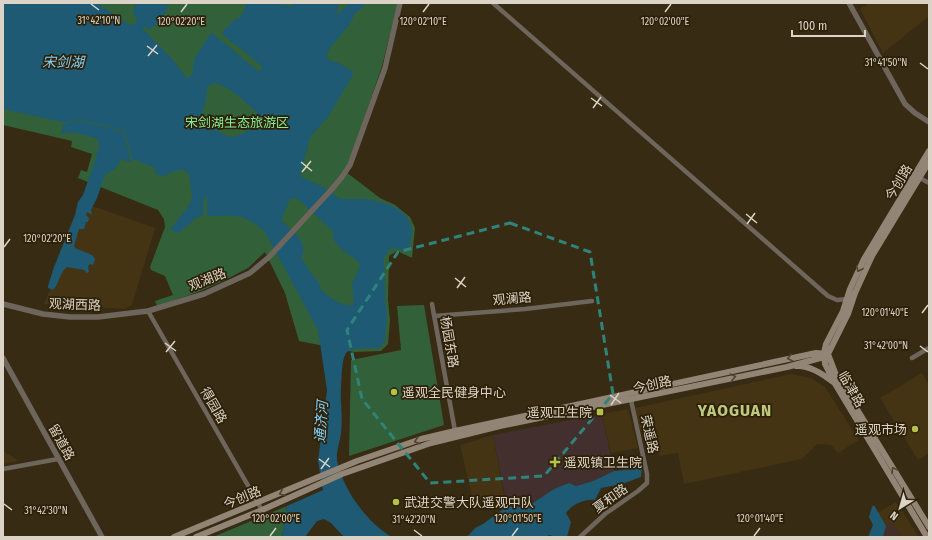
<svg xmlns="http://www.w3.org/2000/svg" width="932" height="540" viewBox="0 0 932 540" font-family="'Fira Sans Condensed','Noto Sans SC',sans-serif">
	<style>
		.built { fill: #443414 }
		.education { fill: #422f29 }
		.medical { fill: #432f2d }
		.green { fill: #326139 }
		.water { fill: #1e5a73; fill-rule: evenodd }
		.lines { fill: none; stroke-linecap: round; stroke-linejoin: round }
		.minor { stroke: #6e665c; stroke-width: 4.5 }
		.tertiary { stroke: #6e665c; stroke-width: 5.5 }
		.secondary { stroke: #938575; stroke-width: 6 }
		.oneway { stroke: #51442f }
		.marked { fill: none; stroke: #2e847b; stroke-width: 3; stroke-dasharray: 8 5; stroke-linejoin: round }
		.ticks { fill: none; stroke: #dbd3c5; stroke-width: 1.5 }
		.poi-dot { fill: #b5c249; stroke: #2d2109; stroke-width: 1.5 }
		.labels { text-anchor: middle; stroke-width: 3.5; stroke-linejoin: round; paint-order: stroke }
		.park-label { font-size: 13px; fill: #85eb96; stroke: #2d2109 }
		.street-label { font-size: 13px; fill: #dbd3c5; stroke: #2d2109 }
		.poi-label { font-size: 13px; fill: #dbd3c5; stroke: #2d2109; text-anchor: start }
		.water-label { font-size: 14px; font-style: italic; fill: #84d0f4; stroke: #2d2109 }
		.district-label { font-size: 17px; font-weight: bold; letter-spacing: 1px; fill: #bfc97d; stroke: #2d2109 }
		.ticks-label { font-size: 10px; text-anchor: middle; fill: #dbd3c5; stroke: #2d2109; stroke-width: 3.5; stroke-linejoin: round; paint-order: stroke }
	</style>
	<rect width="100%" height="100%" fill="#372b13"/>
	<!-- built -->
	<path class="built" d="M869,3H929V16L883,53L860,9Z
		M84,203L155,228L132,305L125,309L44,304Z
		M922,373L929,385V453L918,460L880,398Z
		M791,374L811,378L825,387L859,440L838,453L831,445L817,444L802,459L684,484L678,453L659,456L653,428L640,430L635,408Z
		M628,409L638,448L611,453L602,414Z
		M493,435L504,495L473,500L460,445Z
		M3,451L19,461L3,464Z
		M896,502L919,537H901L892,523L886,526L877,513Z"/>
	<!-- education -->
	<path class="education" d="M892,522L901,537H883L886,526Z"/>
	<!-- medical -->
	<path class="medical" d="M602,414L614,471L593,481L576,486L569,483L554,489L527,507L507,506L493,435Z"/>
	<!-- green -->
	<path class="green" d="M3,3H398L382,66L346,172L380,198L395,205L410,217L415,228L412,258L397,251L389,256L388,300L390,320L388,344L381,351L354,352L299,341L285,293L265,252L248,268L223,281L198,292L157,306L155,301L173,295L165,276L151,270L150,267L165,227L164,219L158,210L78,178L81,170L87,172L92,154L71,147L72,141L3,125Z
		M424,305L444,425L349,456L351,360L401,350L397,306Z
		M287,506L282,537H213Z"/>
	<!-- water -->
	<path class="water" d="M3,3H97L131,26L136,22L137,18L133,13L136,3H169C164,16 161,21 149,30L144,26L142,28L172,59L187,78L191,76L193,69L194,59L210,35L212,33L257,70L261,71L262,67L250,56L224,36L222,32L235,19L240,18L247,3H281L283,5L291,6L294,3H334L339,6L337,13L338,14L349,3H366L354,15L350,24L330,48L326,56L330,61L337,62L353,72V75L328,117L310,137L300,176L329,190L340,199H366L380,202L395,207L406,216L410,223L412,230L409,251L394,248L389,249L384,258L385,300L387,312L385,341L380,348C372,348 353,347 347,352C341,358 342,379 341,387C340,402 343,418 341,433C340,441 336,452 337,460C342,488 367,523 392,537H344L331,523L324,519L317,521L305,537H282L287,506L323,490L318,461L327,390L318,330L265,232C242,212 236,216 207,216V197L204,198L203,215L196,218L179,233L170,230L190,204L192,197L189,174L182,169L172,172L164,176L155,174L156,168L132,159L124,130L78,119L66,123L3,109ZM213,83C230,86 244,101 257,113L255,124C230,148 220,135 202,113L206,101L207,88ZM292,198L298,199L333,231V239L342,250L358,261L360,266L352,284L354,303L350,306L337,302L322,291L318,281L312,275L301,257C310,242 291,230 282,221V218L289,201Z
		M78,120L123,131L131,162H127L123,159L120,161L115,169L106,174L104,178L97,198L91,210L92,215L87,212L86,215L89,218L88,222H86L84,229H79L74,246L75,248L92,255L95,259L93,265L90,264L88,266L89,272L87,273L84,270L67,267C59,273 60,283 53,290L48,288V286L54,267L75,215L78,202L83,195L96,158L99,146L98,140L95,138C85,136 69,129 61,135L63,125Z
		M642,468L641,477L622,484L601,488L595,500C584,499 573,504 566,513L571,522L567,537H556L549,535L547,537H465L469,535L475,528L483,524L507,506L527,507L554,489L569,483L576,486L593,481L614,471Z
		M874,505L886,526L883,537H868L873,525L869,517L872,507Z"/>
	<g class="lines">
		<!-- minor -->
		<path class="minor" d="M493,3L828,296L837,300L847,299
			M918,177L929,183
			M432,304L455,431
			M148,311L262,510
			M434,316L525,309L592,301
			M912,358L929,348
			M3,469L58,459
			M580,537L605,514L638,491L647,483V474L631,400"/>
		<!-- tertiary -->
		<path class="tertiary" d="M849,3L905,104L915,113L929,122
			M3,304L43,314L70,317H98L148,311L204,294L250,273L269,257L332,189L342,177L350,165L385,68L400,3
			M3,358L102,537"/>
		<!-- secondary -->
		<path class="secondary" d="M828,354L836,375L929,527
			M796,366C810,365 823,374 833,382
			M174,537L357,461L421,439L455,431L816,353L828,354
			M196,537L262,510L342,474L431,443L500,426L787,367L824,357L828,354L848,314L855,293L872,256L929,162
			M927,537L834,382L825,364L824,353L826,344L843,311L850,289L864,259L929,151"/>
	</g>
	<!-- one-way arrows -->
	<defs><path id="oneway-chevron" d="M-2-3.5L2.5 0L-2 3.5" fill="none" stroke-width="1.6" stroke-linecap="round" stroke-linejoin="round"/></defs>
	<g class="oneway">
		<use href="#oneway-chevron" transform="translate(859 269) rotate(115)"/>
		<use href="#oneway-chevron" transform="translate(790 358) rotate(168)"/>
		<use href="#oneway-chevron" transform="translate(733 377) rotate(-11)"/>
		<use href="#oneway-chevron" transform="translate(417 441) rotate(162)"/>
		<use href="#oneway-chevron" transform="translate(894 470) rotate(-121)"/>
		<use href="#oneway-chevron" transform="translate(282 493) rotate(158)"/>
	</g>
	<!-- marked area -->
	<path class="marked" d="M510,223L590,252L613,394L544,476L430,483L362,399L347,330L398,252Z"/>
	<!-- ticks -->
	<path class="ticks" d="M91,4L99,10M181,12L187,4M423,12L429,4M665,12L671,4M147,46L158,54M148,56L157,45M920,63L928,69M591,98L602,106M593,108L601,97M301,162L312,171M302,172L311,161M746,214L757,223M747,224L755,213M4,247L10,239M455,278L466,287M457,288L465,277M922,313L928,305M165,343L176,351M920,346L928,352M166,352L175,341M610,395L621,403M611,405L619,393M319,459L330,467M321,469L329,458M4,504L12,510M414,530L422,536M270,536L276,528M512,536L518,528M754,536L760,528"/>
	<!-- markers -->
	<g class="poi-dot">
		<circle cx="394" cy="392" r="4"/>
		<rect x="596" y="408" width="8" height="8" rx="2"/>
		<circle cx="915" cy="429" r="4"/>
		<path d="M553 456h4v4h4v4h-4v4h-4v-4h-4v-4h4z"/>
		<circle cx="396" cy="502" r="4"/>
	</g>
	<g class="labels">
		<!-- park labels -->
		<g class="park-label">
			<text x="237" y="127">宋剑湖生态旅游区</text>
		</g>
		<!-- street labels -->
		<g class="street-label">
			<text transform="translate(898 182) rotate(-59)" y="5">今创路</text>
			<text transform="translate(207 279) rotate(-22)" y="5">观湖路</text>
			<text transform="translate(512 298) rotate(-5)" y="5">观澜路</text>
			<text transform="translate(75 304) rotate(2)" y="5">观湖西路</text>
			<text transform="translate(450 342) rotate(80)" y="5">杨园东路</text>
			<text transform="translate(652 384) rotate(-12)" y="5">今创路</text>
			<text transform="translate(852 389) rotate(60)" y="5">临津路</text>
			<text transform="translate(214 405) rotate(60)" y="5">得园路</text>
			<text transform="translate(650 434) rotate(78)" y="5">荣遥路</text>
			<text transform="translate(62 442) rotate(61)" y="5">留道路</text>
			<text transform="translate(242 497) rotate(-22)" y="5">今创路</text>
			<text transform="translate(610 498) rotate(-36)" y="5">夏和路</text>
		</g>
		<!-- poi labels -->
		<g class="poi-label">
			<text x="402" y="397">遥观全民健身中心</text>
			<text x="592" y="417" text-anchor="end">遥观卫生院</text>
			<text x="907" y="434" text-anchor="end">遥观市场</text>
			<text x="564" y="467">遥观镇卫生院</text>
			<text x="404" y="507">武进交警大队遥观中队</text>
		</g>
		<!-- water labels -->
		<g class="water-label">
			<text x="63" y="67">宋剑湖</text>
			<text transform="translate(321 422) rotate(-86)" y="5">通济河</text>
		</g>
		<!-- district labels -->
		<g class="district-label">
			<text x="735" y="416">YAOGUAN</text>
		</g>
	</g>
	<g class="ticks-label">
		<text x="99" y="24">31°42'10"N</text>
		<text x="181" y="25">120°02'20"E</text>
		<text x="423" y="25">120°02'10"E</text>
		<text x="665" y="25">120°02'00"E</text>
		<text x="886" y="66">31°41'50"N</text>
		<text x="47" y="242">120°02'20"E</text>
		<text x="885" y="316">120°01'40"E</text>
		<text x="886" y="349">31°42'00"N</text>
		<text x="46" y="514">31°42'30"N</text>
		<text x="276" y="522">120°02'00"E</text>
		<text x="518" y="522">120°01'50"E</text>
		<text x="760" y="522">120°01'40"E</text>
		<text x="414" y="523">31°42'20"N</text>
	</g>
	<!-- border -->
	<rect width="932" height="540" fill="none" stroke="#dbd3c5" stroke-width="8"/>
	<!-- north arrow -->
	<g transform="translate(900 508) rotate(217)" stroke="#2d2109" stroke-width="3" paint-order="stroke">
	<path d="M0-3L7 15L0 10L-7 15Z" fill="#dbd3c5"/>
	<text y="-6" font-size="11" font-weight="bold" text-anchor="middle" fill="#dbd3c5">N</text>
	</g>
	<!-- scale -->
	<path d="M792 30v6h73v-6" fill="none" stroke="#dbd3c5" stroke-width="2"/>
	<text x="798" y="30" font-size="12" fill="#dbd3c5" stroke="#2d2109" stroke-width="3" paint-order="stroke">100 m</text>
</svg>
